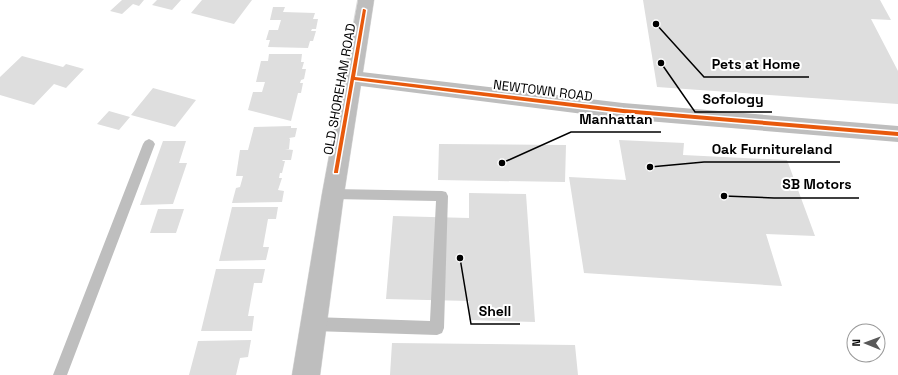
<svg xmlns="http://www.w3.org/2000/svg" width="898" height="375" font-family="'Space Grotesk',sans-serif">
  <rect width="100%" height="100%" fill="#fff"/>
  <path fill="#dedede" d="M 122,0 L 144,0 L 139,6 L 133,4 L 122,14 L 110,11 Z
    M 157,0 L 181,0 L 172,10 L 152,5 Z
    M 202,0 L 252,0 L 234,24 L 191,13 Z
    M 643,0 L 880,0 L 891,20 L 871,19 L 898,71 L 898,104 L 657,87 Z
    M 273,7 L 285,7 L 283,12 L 315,13 L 313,19 L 318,19 L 316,29 L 312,29 L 311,31 L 316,31 L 313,41 L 310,41 L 308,48 L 268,47 L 270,40 L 266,40 L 269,30 L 278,30 L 281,20 L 270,20 Z
    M 269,54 L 302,54 L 301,62 L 304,62 L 302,69 L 306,69 L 304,79 L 301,80 L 300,83 L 303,83 L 301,93 L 298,93 L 291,121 L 248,110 L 253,92 L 262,92 L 265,82 L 256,82 L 261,61 L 268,61 Z
    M 22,56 L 63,67 L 66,64 L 84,69 L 66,88 L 54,84 L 34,105 L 0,95 L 0,77 Z
    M 153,88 L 196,100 L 175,127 L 131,115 Z
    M 109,111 L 130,117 L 119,130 L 97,124 Z
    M 291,126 L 291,128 L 297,128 L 295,137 L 289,138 L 290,139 L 289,149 L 285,149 L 293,150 L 291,160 L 283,160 L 282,161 L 285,161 L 282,173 L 280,173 L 279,178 L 282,178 L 278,190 L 284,191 L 282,202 L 232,203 L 236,188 L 240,187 L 243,176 L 236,176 L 240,150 L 248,150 L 254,127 Z
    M 619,140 L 684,143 L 683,155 L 787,160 L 815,236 L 766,234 L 782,286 L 584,273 L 569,177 L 626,180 Z
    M 163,141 L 186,141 L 179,163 L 187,163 L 173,204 L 140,205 Z
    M 439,144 L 566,145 L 565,182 L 438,180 Z
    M 469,193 L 526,194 L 535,322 L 469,320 L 469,301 L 386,299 L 393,216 L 469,218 Z
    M 232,207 L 278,207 L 276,219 L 268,219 L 263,247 L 269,247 L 266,260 L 219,261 Z
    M 158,209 L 184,209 L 176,233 L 150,233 Z
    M 216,269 L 265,269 L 262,283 L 254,283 L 248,316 L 254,316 L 252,331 L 201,331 Z
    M 251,340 L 248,357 L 240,358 L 236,375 L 189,375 L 198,341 Z
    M 392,343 L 575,345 L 578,375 L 390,375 Z"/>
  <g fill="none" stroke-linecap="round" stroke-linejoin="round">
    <defs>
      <path id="primary" d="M 358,0 L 374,0 L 344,194 L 320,375 L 292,375 L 322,194 Z"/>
    </defs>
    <use href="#primary" stroke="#dbdbdb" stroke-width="1"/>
    <path fill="#bebebe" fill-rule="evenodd" d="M 149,139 L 153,141 L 155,144 L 67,375 L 53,375 L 143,144 L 145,141 Z
      M 333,189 L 442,191 L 446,192 L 448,196 L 444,328 L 442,333 L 437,335 L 313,331 L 308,329 L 306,324 L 308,319 L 313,317 L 430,321 L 436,201 L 333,199 L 329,198 L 327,194 L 329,190 Z"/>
    <path fill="#bebebe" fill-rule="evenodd" d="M 353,71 L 623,103 L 898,126 L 898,142 L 623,119 L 353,85 L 346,83 L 343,78 L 346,73 Z"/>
    <use href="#primary" fill="#bebebe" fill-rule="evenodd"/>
    <defs>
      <path id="cycleway" d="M 363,9 L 364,9 L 366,10 L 355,77 L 623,109 L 898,132 L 898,136 L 623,113 L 354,80 L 338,172 L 338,173 L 334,173 L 334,172 Z"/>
    </defs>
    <use href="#cycleway" stroke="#fff" stroke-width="3"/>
    <use href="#cycleway" fill="#e8590c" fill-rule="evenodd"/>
  </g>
  <g text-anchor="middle" stroke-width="4" stroke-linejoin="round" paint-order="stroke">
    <g font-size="13" fill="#000" stroke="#fff">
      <text transform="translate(339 89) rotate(-80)" y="5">OLD SHOREHAM ROAD</text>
      <text transform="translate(543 90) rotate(7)" y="5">NEWTOWN ROAD</text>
    </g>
  </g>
  <path fill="none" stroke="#000" stroke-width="1.5" d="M656 24L704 77H809M661 63L695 112H772M502 163L571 132H661M650 167L704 162H840M724 196L774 198H859M460 258L471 324H520"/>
  <g fill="#000" stroke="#fff" stroke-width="1.5">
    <circle cx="656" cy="24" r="4"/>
    <circle cx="661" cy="63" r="4"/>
    <circle cx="502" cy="163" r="4"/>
    <circle cx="650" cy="167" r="4"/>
    <circle cx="724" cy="196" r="4"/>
    <circle cx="460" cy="258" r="4"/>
  </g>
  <g font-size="14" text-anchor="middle" font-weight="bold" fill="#000" stroke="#fff" stroke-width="4" stroke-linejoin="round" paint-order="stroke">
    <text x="756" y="69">Pets at Home</text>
    <text x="733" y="104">Sofology</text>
    <text x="616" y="124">Manhattan</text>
    <text x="772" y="154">Oak Furnitureland</text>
    <text x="817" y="189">SB Motors</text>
    <text x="495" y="316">Shell</text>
  </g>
  <g transform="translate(866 343) rotate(271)"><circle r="19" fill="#ffffff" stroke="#999999"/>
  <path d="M0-3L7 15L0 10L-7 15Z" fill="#595959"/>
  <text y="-6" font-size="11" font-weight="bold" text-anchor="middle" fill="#000000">N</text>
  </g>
</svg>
